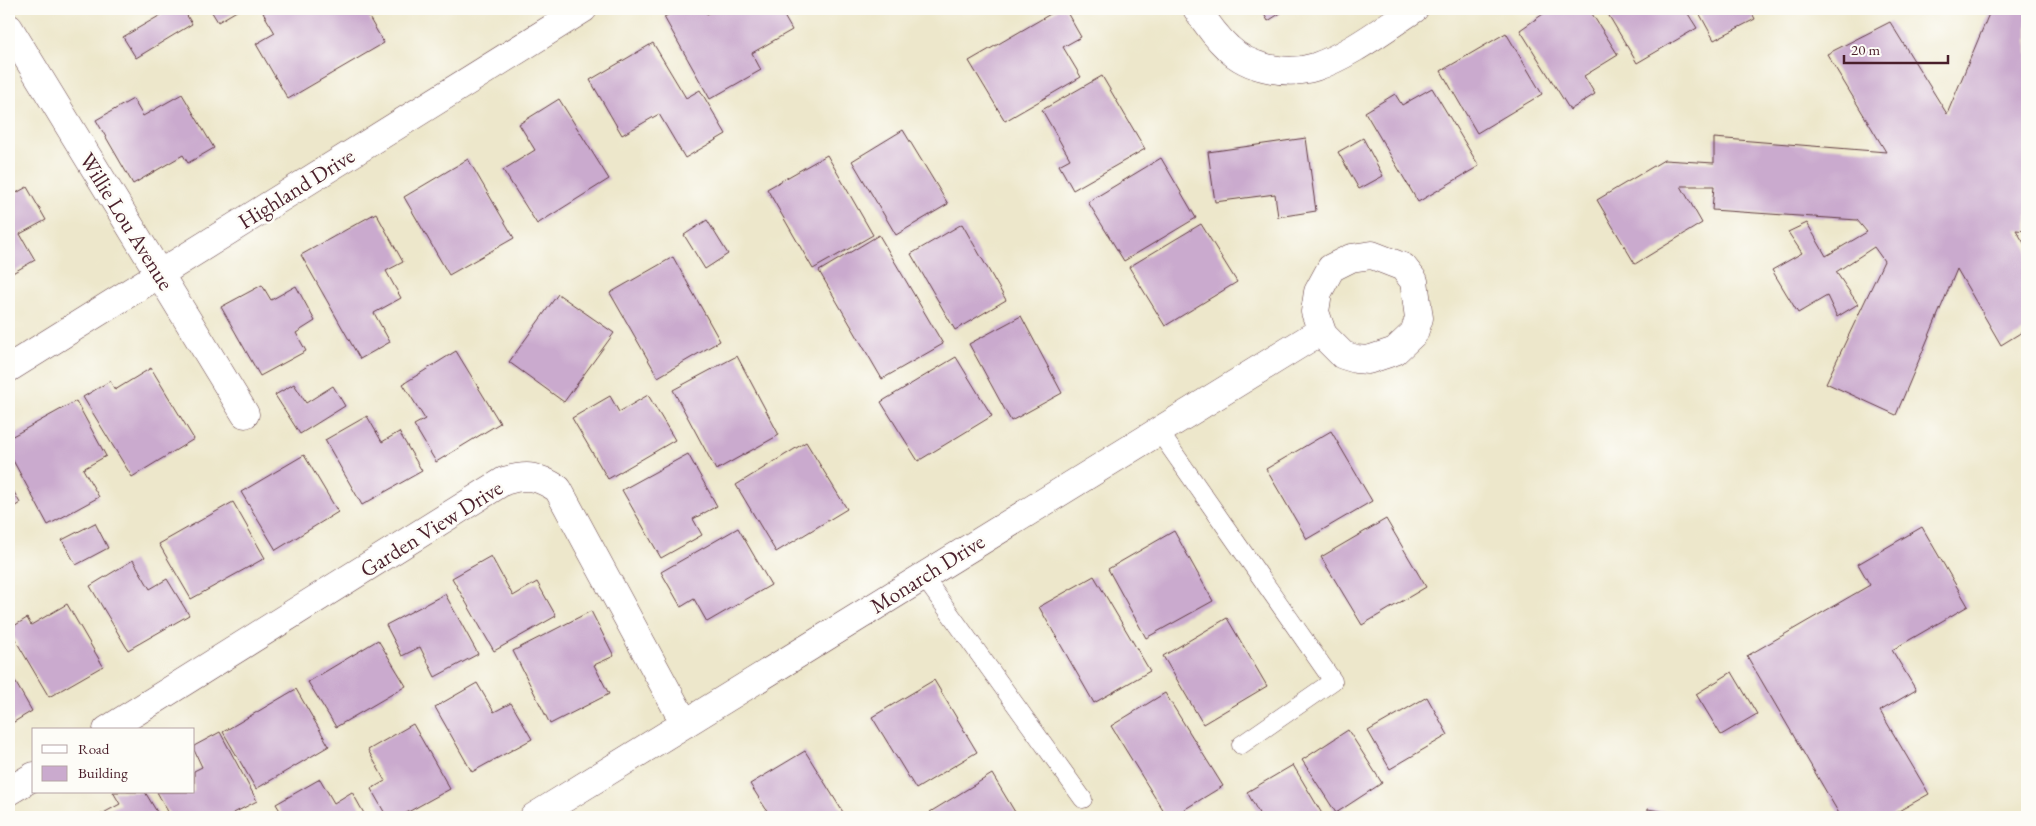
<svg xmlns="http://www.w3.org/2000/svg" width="2036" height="826" font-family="'EB Garamond',serif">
  <rect width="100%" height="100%" fill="#fdfcf7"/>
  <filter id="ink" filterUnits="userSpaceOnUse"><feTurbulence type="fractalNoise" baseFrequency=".02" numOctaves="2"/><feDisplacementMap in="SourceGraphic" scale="10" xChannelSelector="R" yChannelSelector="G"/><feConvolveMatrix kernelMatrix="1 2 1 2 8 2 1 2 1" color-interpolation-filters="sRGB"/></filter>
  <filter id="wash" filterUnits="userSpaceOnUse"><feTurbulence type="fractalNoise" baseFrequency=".0096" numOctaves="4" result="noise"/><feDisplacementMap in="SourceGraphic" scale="20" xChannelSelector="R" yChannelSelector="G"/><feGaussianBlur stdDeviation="1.12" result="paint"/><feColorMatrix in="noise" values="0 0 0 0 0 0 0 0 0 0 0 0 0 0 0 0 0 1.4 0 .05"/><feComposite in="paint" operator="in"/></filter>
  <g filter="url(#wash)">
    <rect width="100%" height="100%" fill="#ede7cb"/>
    <g id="blocks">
      <path fill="#caaace" d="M 171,9 L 183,9 L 192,24 L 136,58 L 123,37 Z
        M 210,9 L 240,9 L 218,22 Z
        M 270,9 L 364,9 L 384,43 L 288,99 L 256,44 L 275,33 L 263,13 Z
        M 679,9 L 704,9 L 707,14 L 717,9 L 780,9 L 792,30 L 752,53 L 761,70 L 710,99 L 664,17 Z
        M 1059,9 L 1065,9 L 1081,37 L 1063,47 L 1081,77 L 1005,121 L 969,61 Z
        M 1261,9 L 1287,9 L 1268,21 Z
        M 1544,9 L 1589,9 L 1618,55 L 1584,76 L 1595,94 L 1570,110 L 1520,30 L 1546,12 Z
        M 1605,9 L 1685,9 L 1697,28 L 1637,63 Z
        M 1697,9 L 1750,9 L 1755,19 L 1714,40 Z
        M 1991,9 L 2027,9 L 2027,231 L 2016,230 L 2027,248 L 2027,329 L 2001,345 L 1957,269 L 1896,415 L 1826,383 L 1884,261 L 1874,247 L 1836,272 L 1858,304 L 1837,317 L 1827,296 L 1798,313 L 1772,270 L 1802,253 L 1788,232 L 1807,223 L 1826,256 L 1867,232 L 1857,220 L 1712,210 L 1714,186 L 1681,186 L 1702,223 L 1635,264 L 1597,200 L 1664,160 L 1714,163 L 1714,138 L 1886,152 L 1827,54 L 1890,22 L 1947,114 Z
        M 1506,33 L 1542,94 L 1477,133 L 1441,71 Z
        M 653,43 L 686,98 L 700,90 L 726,134 L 685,158 L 659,114 L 622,135 L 590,80 Z
        M 1102,76 L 1145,149 L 1073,190 L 1059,165 L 1070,159 L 1042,110 Z
        M 1432,88 L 1479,166 L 1418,202 L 1365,112 L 1395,94 L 1402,105 Z
        M 182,94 L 214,148 L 188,163 L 183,155 L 133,184 L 96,120 L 133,99 L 143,116 Z
        M 559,99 L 609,179 L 537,224 L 503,170 L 535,150 L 519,124 Z
        M 903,130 L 948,204 L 896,235 L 852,161 Z
        M 1306,138 L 1316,211 L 1278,217 L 1275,194 L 1215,202 L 1208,152 Z
        M 1363,138 L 1383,176 L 1359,189 L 1338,152 Z
        M 827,155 L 873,235 L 813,269 L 767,189 Z
        M 1161,158 L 1196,218 L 1124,261 L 1088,202 Z
        M 468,159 L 514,238 L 449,275 L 404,197 Z
        M 27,187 L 46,220 L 20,234 L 35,260 L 9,275 L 9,197 Z
        M 376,213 L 403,262 L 386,271 L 401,298 L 374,313 L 390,342 L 360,359 L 301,255 Z
        M 707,220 L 728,254 L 705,269 L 684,235 Z
        M 962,224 L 1006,300 L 955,330 L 911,254 Z
        M 1201,224 L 1237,282 L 1165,326 L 1129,267 Z
        M 879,235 L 943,344 L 882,379 L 819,271 Z
        M 673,257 L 720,341 L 658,377 L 610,293 Z
        M 262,285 L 271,300 L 296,286 L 315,321 L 296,333 L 306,351 L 260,376 L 221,307 Z
        M 558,294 L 614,333 L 564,402 L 509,362 Z
        M 1021,316 L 1062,393 L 1011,421 L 969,344 Z
        M 456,351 L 500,423 L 436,462 L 414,425 L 425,419 L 403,384 Z
        M 737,356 L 779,435 L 716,470 L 673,390 Z
        M 956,357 L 992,416 L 918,461 L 881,402 Z
        M 151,368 L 194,439 L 132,477 L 83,397 L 110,381 L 115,390 Z
        M 294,384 L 306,403 L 333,386 L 345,406 L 300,434 L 275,395 Z
        M 648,395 L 675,440 L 608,479 L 572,418 L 610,396 L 619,412 Z
        M 76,401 L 106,456 L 83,469 L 99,497 L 48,525 L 9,453 L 9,438 Z
        M 367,416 L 382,442 L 399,432 L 422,471 L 362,505 L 325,440 Z
        M 1331,431 L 1372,501 L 1307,539 L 1266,469 Z
        M 806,442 L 847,509 L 776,552 L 736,485 Z
        M 688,454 L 717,506 L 693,519 L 702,535 L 661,558 L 622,490 Z
        M 304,455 L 338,512 L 276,550 L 241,492 Z
        M 9,483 L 20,503 L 9,510 Z
        M 233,502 L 265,558 L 191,599 L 159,544 Z
        M 1386,519 L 1426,587 L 1362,625 L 1321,557 Z
        M 95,523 L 108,548 L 76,565 L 62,540 Z
        M 1922,527 L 1968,606 L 1892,650 L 1916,690 L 1880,711 L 1929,794 L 1888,817 L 1841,817 L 1747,656 L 1870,585 L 1858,564 Z
        M 738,528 L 771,585 L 707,622 L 694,599 L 681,607 L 661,572 Z
        M 1174,531 L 1213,601 L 1146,638 L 1108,569 Z
        M 491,556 L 513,596 L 537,582 L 556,616 L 494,651 L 452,578 Z
        M 133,560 L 150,589 L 167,579 L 189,615 L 128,650 L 90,586 Z
        M 1094,576 L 1150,671 L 1094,703 L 1039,607 Z
        M 445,594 L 478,654 L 435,677 L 420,647 L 402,656 L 386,625 Z
        M 67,604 L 103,666 L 49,697 L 9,629 L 27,618 L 31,625 Z
        M 591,611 L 614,656 L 594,665 L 609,694 L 550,724 L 513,651 Z
        M 1227,618 L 1267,686 L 1203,724 L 1163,656 Z
        M 378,640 L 406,686 L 336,727 L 308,682 Z
        M 9,671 L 32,711 L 9,725 Z
        M 1732,672 L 1757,714 L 1721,735 L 1696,694 Z
        M 934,680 L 977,752 L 916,789 L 872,717 Z
        M 477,683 L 494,712 L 511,703 L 532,739 L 472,772 L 435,707 Z
        M 296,689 L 329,746 L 256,789 L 223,732 Z
        M 1165,693 L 1223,786 L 1172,817 L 1167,817 L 1111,726 Z
        M 1427,697 L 1448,735 L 1390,769 L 1368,731 Z
        M 413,724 L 450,789 L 399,817 L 387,817 L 371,789 L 385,781 L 368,750 Z
        M 1348,730 L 1382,783 L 1336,813 L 1302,760 Z
        M 220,732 L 257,801 L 226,817 L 171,817 L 157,792 L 194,792 L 194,771 L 202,767 L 194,750 L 194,746 Z
        M 805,751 L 846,817 L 771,817 L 750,784 Z
        M 1293,765 L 1324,817 L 1261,817 L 1247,792 Z
        M 992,774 L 1018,817 L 934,817 L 930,812 Z
        M 320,779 L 334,803 L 352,792 L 366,817 L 284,817 L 276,804 Z
        M 113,792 L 145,792 L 160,817 L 96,817 L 120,804 Z
        M 1648,809 L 1689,816 L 1689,817 L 1647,817 Z"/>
    </g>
  </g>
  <g filter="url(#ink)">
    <use href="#blocks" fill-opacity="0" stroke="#623d43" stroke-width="1"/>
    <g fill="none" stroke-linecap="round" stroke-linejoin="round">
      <defs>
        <path id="service" d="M 1158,430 L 1333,681 L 1241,745
          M 923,576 L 1083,799"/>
        <path id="minor" d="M 1197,9 C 1206,23 1216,37 1228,48 C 1248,68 1287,76 1315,67 C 1350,55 1383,29 1414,9
          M 9,28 L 245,414
          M 1372,255 L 1403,267 L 1414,281 L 1419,318 L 1414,333 L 1395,351 L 1368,360 L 1356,359 L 1343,355 L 1323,335 L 1315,312 L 1318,292 L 1331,268 L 1351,258 Z
          M 9,368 L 583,9
          M 107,730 L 504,481 C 528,474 538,476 558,489 L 685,724
          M 9,791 L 34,776
          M 534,817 L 1321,331"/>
      </defs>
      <use href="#service" stroke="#623d43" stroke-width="19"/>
      <use href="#minor" stroke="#623d43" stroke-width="29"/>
      <use href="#service" stroke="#fff" stroke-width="18"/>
      <use href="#minor" stroke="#fff" stroke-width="28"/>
    </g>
  </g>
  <g text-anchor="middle" stroke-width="5" stroke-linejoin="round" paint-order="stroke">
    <g font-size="22" fill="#4a1f2b" stroke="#fdfcf7">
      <text transform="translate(296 188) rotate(-32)" y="8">Highland Drive</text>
      <text transform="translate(127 221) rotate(58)" y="8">Willie Lou Avenue</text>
      <text transform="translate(431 528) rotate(-32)" y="8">Garden View Drive</text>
      <text transform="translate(927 573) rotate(-32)" y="8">Monarch Drive</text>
    </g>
  </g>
  <rect width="2036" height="826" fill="none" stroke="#fdfcf7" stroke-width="30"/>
  <rect x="32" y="728" width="162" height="65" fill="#fdfcf7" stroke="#b5a4a5"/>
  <rect x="42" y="745" width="25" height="8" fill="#ffffff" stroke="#b5a4a5"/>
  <text x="78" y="754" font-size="15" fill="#4a1f2b">Road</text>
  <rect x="42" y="766" width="25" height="15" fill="#caaace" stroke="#b5a4a5"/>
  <text x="78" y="778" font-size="15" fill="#4a1f2b">Building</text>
  <path d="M1844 55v8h104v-8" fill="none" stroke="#4a1f2b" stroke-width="2.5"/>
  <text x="1851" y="55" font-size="15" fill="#4a1f2b" stroke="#fdfcf7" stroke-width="4" paint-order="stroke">20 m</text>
</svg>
